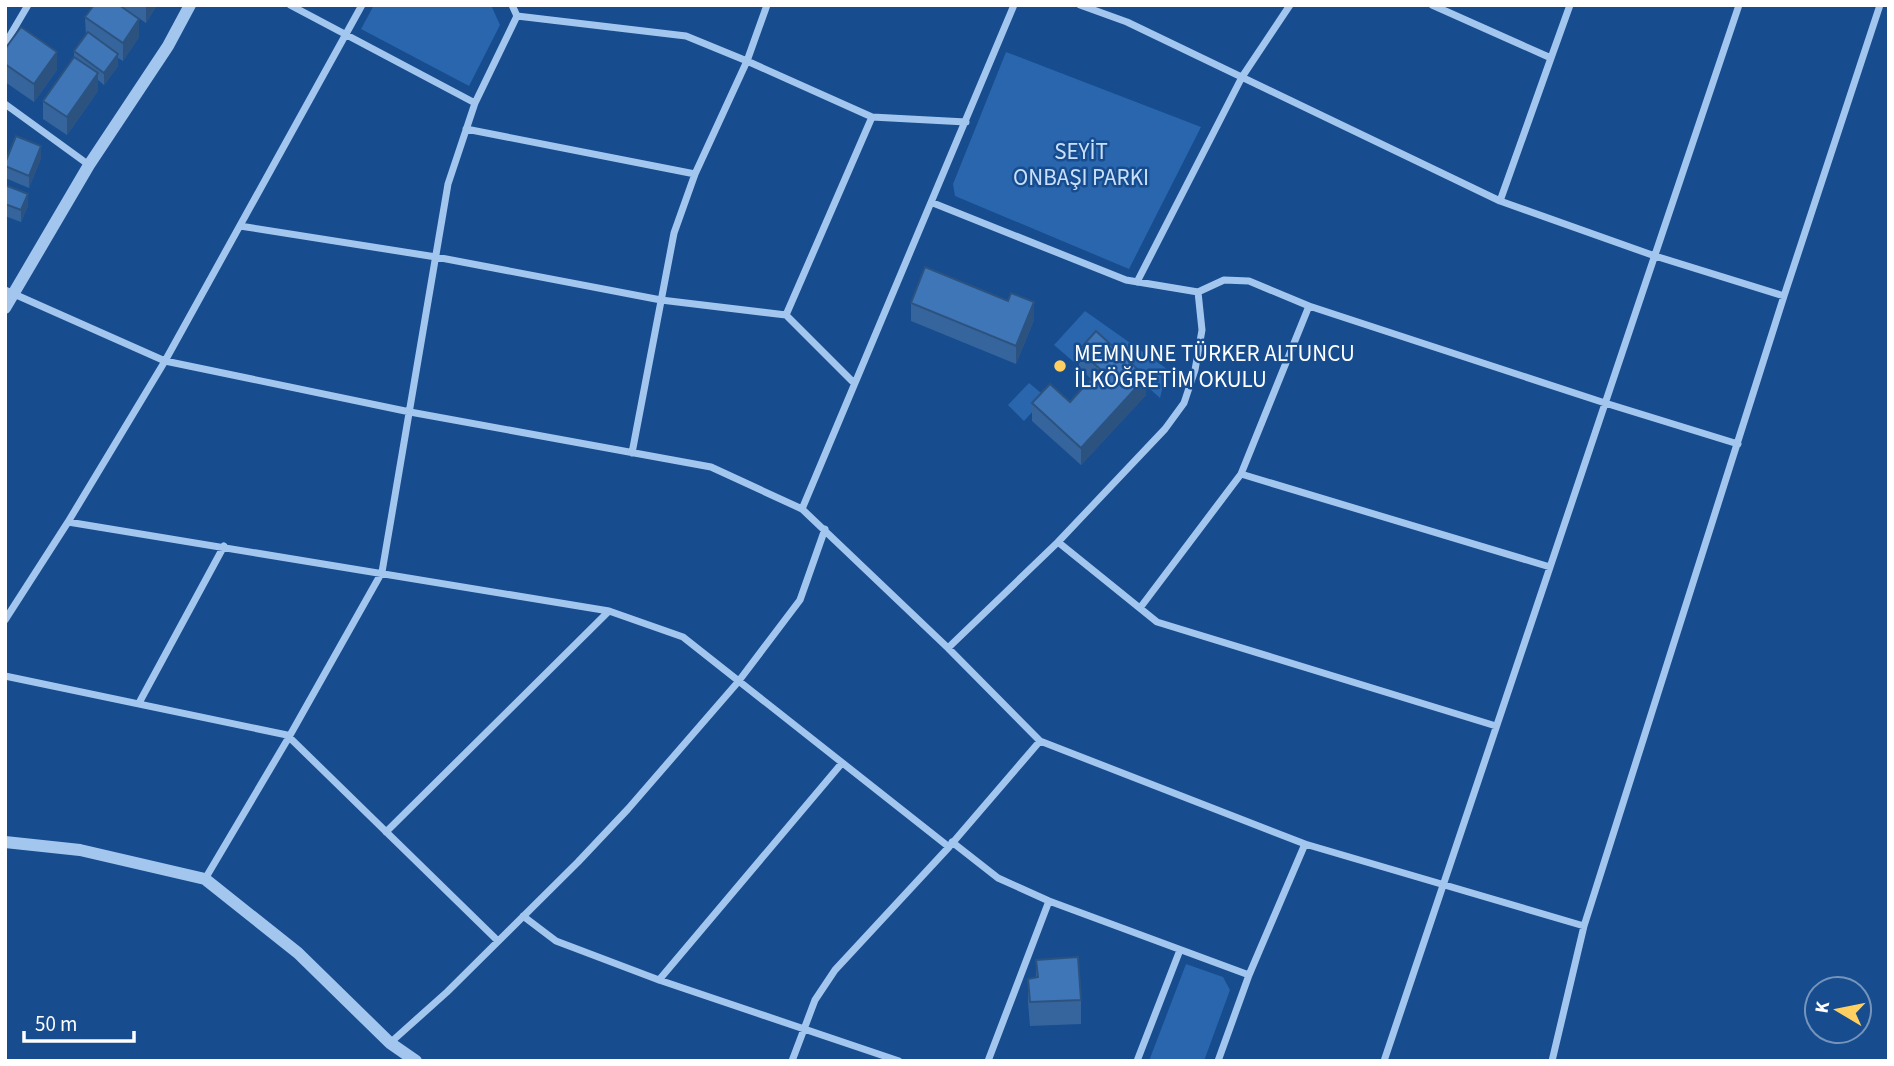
<svg xmlns="http://www.w3.org/2000/svg" width="1894" height="1066" font-family="'Source Sans 3',sans-serif">
  <rect width="100%" height="100%" fill="#174c8e"/>
  <path fill="#2966ad" d="M 374,5 L 491,5 L 500,25 L 469,86 L 361,29 Z
    M 1006,52 L 1201,127 L 1129,269 L 955,196 L 953,184 Z
    M 1085,311 L 1167,369 L 1160,398 L 1096,341 L 1075,363 L 1054,345 Z
    M 1029,383 L 1046,397 L 1024,421 L 1008,405 Z
    M 1186,964 L 1223,977 L 1230,990 L 1204,1061 L 1149,1061 Z"/>
  <g fill="none" stroke-linecap="round" stroke-linejoin="round">
    <path stroke="#a3c6ef" stroke-width="7" d="M 290,5 L 475,103 L 517,16 L 512,5
      M 362,5 L 165,361 L 68,522 L 609,611
      M 1080,5 L 1127,22 L 1500,201 L 1655,256 L 1784,296
      M 1432,5 L 1551,58 L 1500,201
      M 517,16 L 686,36 L 747,61 L 767,5
      M 5,44 L 28,5
      M 1551,58 L 1570,5
      M 5,104 L 89,165
      M 466,129 L 695,174 L 747,61 L 872,117
      M 933,203 L 1126,280 L 1198,292 L 1224,280 L 1249,281 L 1309,306
      M 240,226 L 436,257 L 661,300 L 786,315 L 854,383
      M 1137,282 L 1242,77 L 1290,5
      M 5,290 L 165,361 L 410,412 L 711,467 L 802,509 L 948,648 L 1040,741 L 1305,844 L 1584,926
      M 786,315 L 872,117 L 966,122
      M 632,453 L 674,233 L 695,174
      M 1241,474 L 1550,567
      M 802,509 L 1014,5
      M 1058,542 L 1165,429 L 1184,403 L 1195,370 L 1202,330 L 1198,292
      M 1140,608 L 1241,474 L 1309,306 L 1605,403 L 1738,444
      M 5,620 L 68,522
      M 948,648 L 1058,542 L 1157,622 L 1496,726
      M 5,676 L 287,735 L 498,941
      M 139,703 L 224,546
      M 386,832 L 609,611 L 683,637 L 949,847
      M 952,842 L 998,878 L 1049,901 L 1249,975
      M 205,879 L 289,737 L 382,572 L 448,184 L 475,103
      M 523,916 L 556,941 L 659,980 L 899,1061
      M 659,980 L 842,763
      M 390,1043 L 447,992 L 578,862 L 628,809 L 738,682 L 800,600 L 825,529
      M 792,1061 L 815,1000 L 835,970 L 949,847 L 1040,741
      M 988,1061 L 1049,901
      M 1137,1061 L 1180,950
      M 1218,1061 L 1249,975 L 1305,844
      M 1384,1061 L 1739,5
      M 1552,1061 L 1584,926 L 1784,296 L 1880,5"/>
    <path stroke="#a3c6ef" stroke-width="12" d="M 5,308 L 89,165 L 168,46 L 190,5
      M 5,842 L 80,850 L 205,879 L 298,953 L 390,1043 L 416,1061"/>
  </g>
  <path fill="#36659d" d="M 94,5 L 157,5 L 146,23 L 137,17 L 139,37 L 123,61 L 118,58 L 118,66 L 104,85 L 98,80 L 98,91 L 67,135 L 43,119 L 43,101 L 74,57 L 74,51 L 86,35 L 85,17 Z
    M 5,49 L 57,70 L 34,102 L 5,82 Z
    M 41,158 L 29,188 L 5,178 L 5,163 Z
    M 5,185 L 28,206 L 21,222 L 5,216 Z
    M 911,303 L 1034,320 L 1016,364 L 911,321 Z
    M 1079,350 L 1146,395 L 1081,465 L 1032,421 L 1032,403 L 1070,402 L 1091,379 L 1079,367 Z
    M 1036,960 L 1081,1000 L 1081,1024 L 1030,1026 L 1028,1002 L 1028,979 L 1036,977 Z"/>
  <path fill="#2c5380" d="M 146,5 L 157,5 L 146,23 Z
    M 139,19 L 139,37 L 123,61 L 123,43 Z
    M 57,52 L 57,70 L 34,102 L 34,84 Z
    M 118,54 L 118,66 L 104,85 L 104,73 Z
    M 98,73 L 98,91 L 67,135 L 67,117 Z
    M 41,146 L 41,158 L 29,188 L 29,176 Z
    M 28,194 L 28,206 L 21,222 L 21,210 Z
    M 1034,302 L 1034,320 L 1016,364 L 1016,346 Z
    M 1146,377 L 1146,395 L 1081,465 L 1081,448 Z"/>
  <path fill="#3f76b7" stroke="#2c5380" stroke-width="2" d="M 94,5 L 119,5 L 139,19 L 123,43 L 85,17 Z
    M 21,27 L 57,52 L 34,84 L 5,64 L 5,49 Z
    M 88,32 L 118,54 L 104,73 L 74,51 Z
    M 74,57 L 98,73 L 67,117 L 43,101 Z
    M 16,136 L 41,146 L 29,176 L 5,166 L 5,163 Z
    M 5,185 L 28,194 L 21,210 L 5,204 Z
    M 925,267 L 1008,301 L 1011,293 L 1034,302 L 1016,346 L 911,303 Z
    M 1096,331 L 1146,377 L 1081,448 L 1032,403 L 1050,384 L 1070,402 L 1100,369 L 1079,350 Z
    M 1078,957 L 1081,1000 L 1030,1002 L 1028,979 L 1038,977 L 1036,960 Z"/>
  <circle fill="#ffd061" stroke="#174c8e" stroke-width="2.5" cx="1060" cy="366" r="7"/>
  <g text-anchor="middle" stroke-width="5" stroke-linejoin="round" paint-order="stroke">
    <g font-size="23" fill="#c9e0fb" stroke="#174c8e">
      <text x="1081" y="159">SEYİT<tspan x="1081" dy="26">ONBAŞI PARKI</tspan></text>
    </g>
    <g font-size="23" fill="#fff" stroke="#174c8e" text-anchor="start">
      <text x="1074" y="361">MEMNUNE TÜRKER ALTUNCU<tspan x="1074" dy="26">İLKÖĞRETİM OKULU</tspan></text>
    </g>
  </g>
  <rect width="1894" height="1066" fill="none" stroke="#ffffff" stroke-width="14"/>
  <g transform="translate(1838 1010) rotate(280)"><circle r="33" fill="#174c8e" stroke="#7494bb" stroke-width="2"/>
  <path d="M0-5L12 26L0 18L-12 26Z" fill="#ffd061"/>
  <text y="-10" font-size="19" font-weight="bold" text-anchor="middle" fill="#ffffff">K</text>
  </g>
  <path d="M24 1031v10h110v-10" fill="none" stroke="#ffffff" stroke-width="3.5"/>
  <text x="35" y="1031" font-size="21" fill="#ffffff" stroke="#174c8e" stroke-width="5" paint-order="stroke">50 m</text>
</svg>
